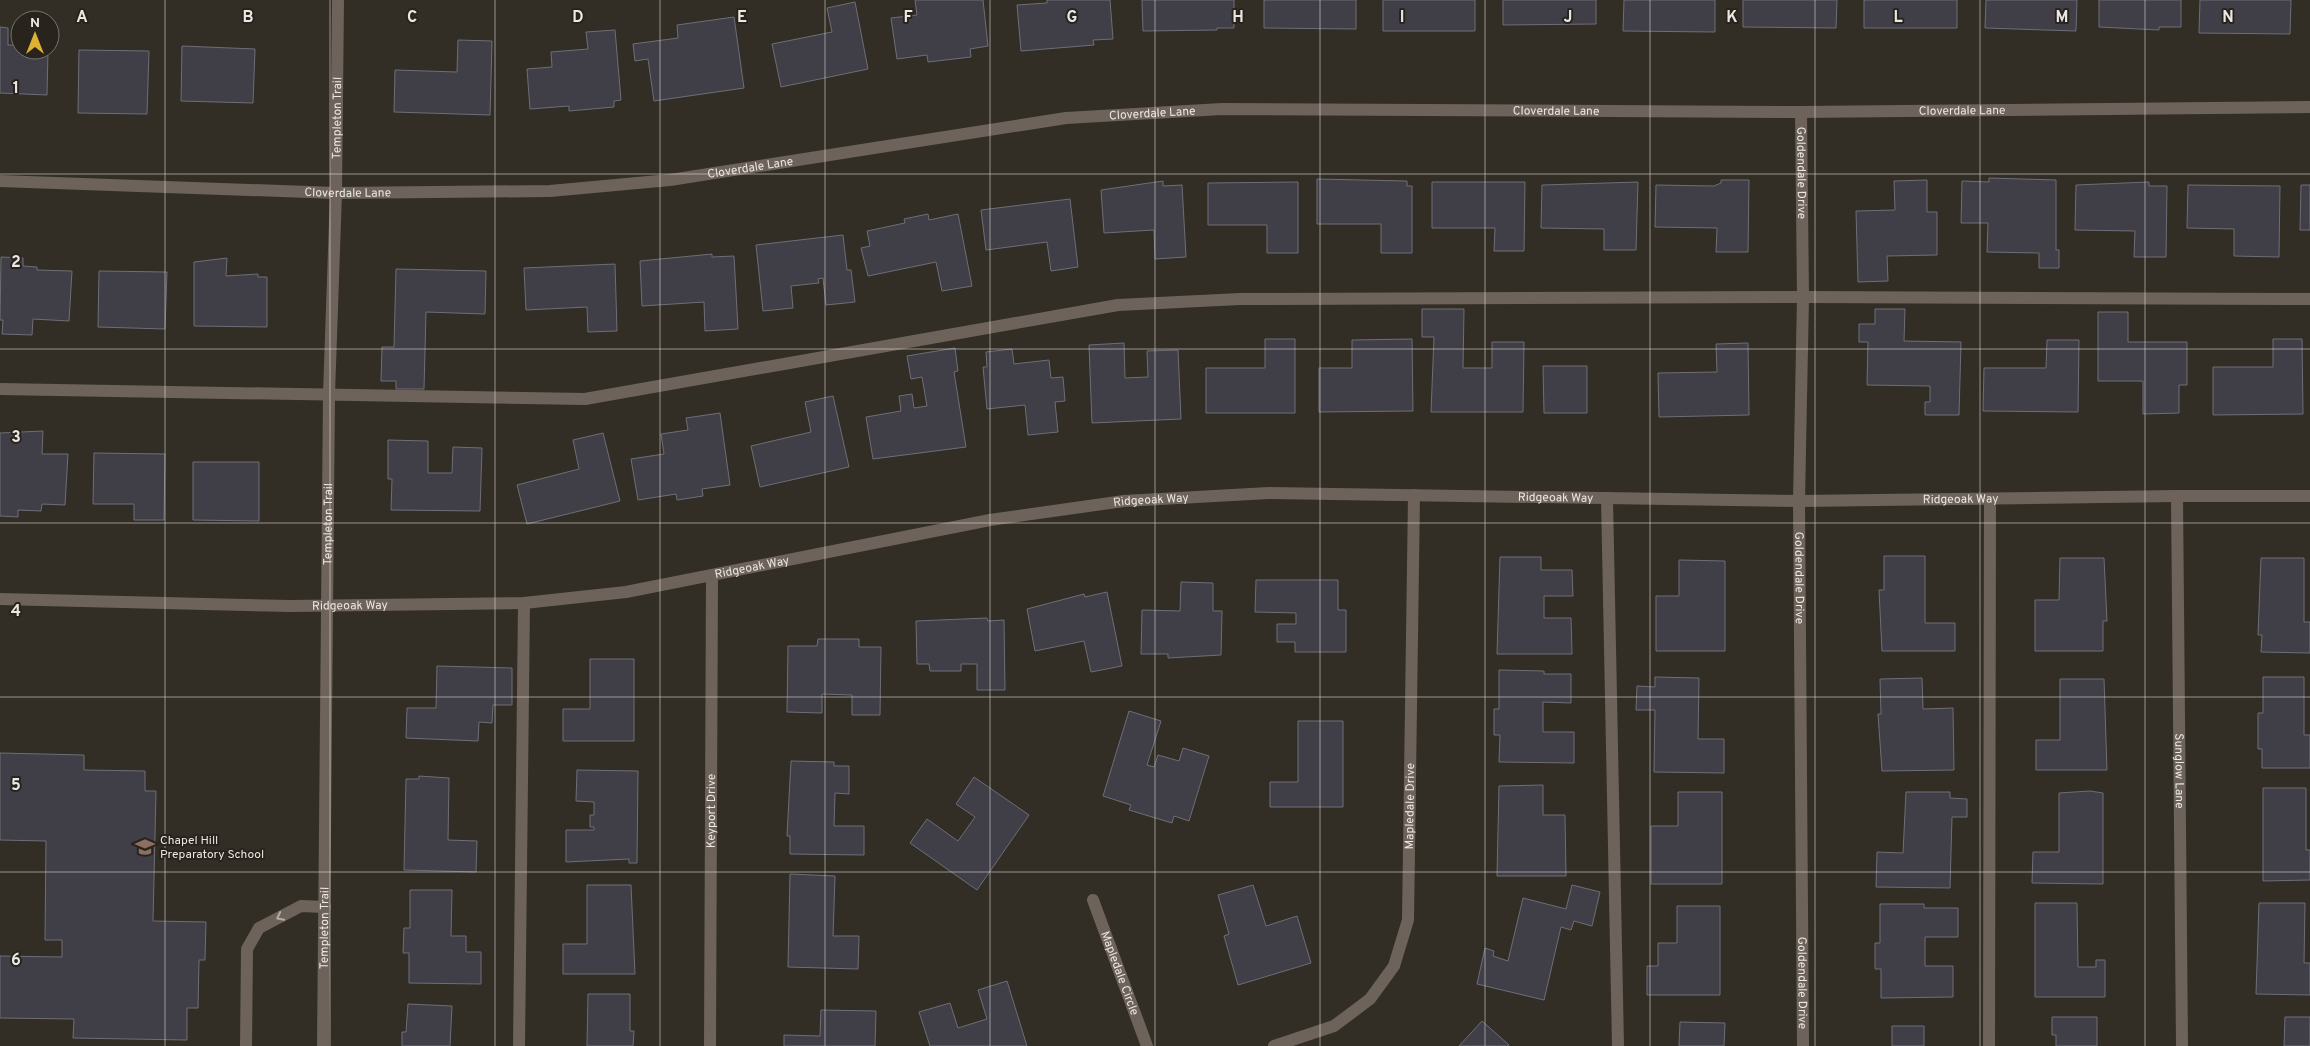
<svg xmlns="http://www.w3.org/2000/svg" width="2310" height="1046" font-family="Overpass,sans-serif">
  <rect width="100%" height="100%" fill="#322e26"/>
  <path fill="#403f47" stroke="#6e6e77" d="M 915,0 L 983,0 L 988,46 L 970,49 L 971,57 L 928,62 L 927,55 L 897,59 L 891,18 L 917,15 Z
    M 1047,0 L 1110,0 L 1113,39 L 1093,40 L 1094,45 L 1021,51 L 1017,5 L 1047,3 Z
    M 1142,0 L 1234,0 L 1234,28 L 1217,28 L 1217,30 L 1143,31 Z
    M 1264,0 L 1356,0 L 1356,29 L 1264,28 Z
    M 1383,0 L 1475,0 L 1475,31 L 1383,31 Z
    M 1503,0 L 1596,0 L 1596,24 L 1503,25 Z
    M 1624,0 L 1715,0 L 1715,32 L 1623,31 Z
    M 1743,0 L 1837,0 L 1836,28 L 1743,27 Z
    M 1864,0 L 1957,0 L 1957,28 L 1864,28 Z
    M 1986,0 L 2077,0 L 2076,31 L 1985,28 Z
    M 2099,0 L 2181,0 L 2181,27 L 2159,27 L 2159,30 L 2099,27 Z
    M 2200,0 L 2291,0 L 2290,34 L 2199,33 Z
    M 855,2 L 868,69 L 781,87 L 772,44 L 832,32 L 827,8 Z
    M 734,17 L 744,88 L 654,101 L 648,59 L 635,61 L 633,44 L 678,38 L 677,25 Z
    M 0,27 L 8,28 L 8,45 L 20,45 L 20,50 L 48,50 L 47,95 L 0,93 Z
    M 615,30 L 621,100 L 614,101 L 614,107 L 569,111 L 569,106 L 530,109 L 527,69 L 552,67 L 551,52 L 588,49 L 586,32 Z
    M 458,40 L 492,41 L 490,115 L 394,112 L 395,70 L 457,72 Z
    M 182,46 L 255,49 L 253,103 L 181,101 Z
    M 79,50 L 149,51 L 147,114 L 78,113 Z
    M 1989,178 L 2056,180 L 2056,250 L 2059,250 L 2059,268 L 2039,268 L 2039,253 L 1987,252 L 1988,223 L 1961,223 L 1962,181 L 1989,182 Z
    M 1317,179 L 1407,181 L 1407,186 L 1412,186 L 1412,253 L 1381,253 L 1381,224 L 1317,224 Z
    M 1721,180 L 1749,180 L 1748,252 L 1716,252 L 1717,228 L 1655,227 L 1656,185 L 1714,186 L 1721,183 Z
    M 1927,180 L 1927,212 L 1937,212 L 1937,255 L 1887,256 L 1888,281 L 1858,282 L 1856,211 L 1895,210 L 1894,181 Z
    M 1163,181 L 1163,186 L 1182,185 L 1186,257 L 1155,259 L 1154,230 L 1104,233 L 1101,190 Z
    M 1298,182 L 1298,253 L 1267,253 L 1267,225 L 1208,225 L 1208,183 Z
    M 1432,182 L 1525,182 L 1524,251 L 1494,251 L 1495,228 L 1432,228 Z
    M 1638,182 L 1636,250 L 1604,250 L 1604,229 L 1541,228 L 1542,185 Z
    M 2149,182 L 2149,186 L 2167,186 L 2166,257 L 2134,257 L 2135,231 L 2075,230 L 2076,185 Z
    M 2188,185 L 2280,186 L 2279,257 L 2234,256 L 2234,229 L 2187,228 Z
    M 2301,185 L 2310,185 L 2310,230 L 2300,230 Z
    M 1070,199 L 1078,267 L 1051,271 L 1047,242 L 986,250 L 981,210 Z
    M 928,214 L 929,220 L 958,214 L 972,286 L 942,291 L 936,262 L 868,276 L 861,248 L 870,246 L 867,231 L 905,223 L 904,219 Z
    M 843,235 L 847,270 L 851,270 L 855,302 L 826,305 L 823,278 L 818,279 L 819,283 L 791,286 L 793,308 L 763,311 L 756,245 Z
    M 712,254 L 712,257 L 734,256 L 738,329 L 705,331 L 704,302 L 642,306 L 640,261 Z
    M 1,257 L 23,258 L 23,266 L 37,267 L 37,270 L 72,271 L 69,321 L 33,319 L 32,335 L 2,334 L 3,320 L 0,320 Z
    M 227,258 L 226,276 L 258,274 L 258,277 L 267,277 L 267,327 L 194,326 L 194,262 Z
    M 615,264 L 617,331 L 588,332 L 587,307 L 526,310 L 524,268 Z
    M 396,269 L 486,271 L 485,314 L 426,312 L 424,389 L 396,389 L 396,381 L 381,381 L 382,347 L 394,347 Z
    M 99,271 L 167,272 L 165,329 L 98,327 Z
    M 1422,309 L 1464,309 L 1463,368 L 1492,368 L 1492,342 L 1524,342 L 1523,412 L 1431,412 L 1434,337 L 1422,337 Z
    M 1875,309 L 1905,309 L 1904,341 L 1961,342 L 1959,415 L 1925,415 L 1925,402 L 1930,402 L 1930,386 L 1867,385 L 1868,342 L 1859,342 L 1859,324 L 1875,324 Z
    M 2098,312 L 2128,312 L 2128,342 L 2187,342 L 2187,385 L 2179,385 L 2179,413 L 2143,414 L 2143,381 L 2098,381 Z
    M 1265,339 L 1295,339 L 1295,413 L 1206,413 L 1206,368 L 1265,368 Z
    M 1412,339 L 1413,411 L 1319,412 L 1319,368 L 1352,368 L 1352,340 Z
    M 2273,339 L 2302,339 L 2303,414 L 2213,415 L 2213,367 L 2273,367 Z
    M 2047,340 L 2079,340 L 2078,412 L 1983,411 L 1984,368 L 2046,368 Z
    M 1124,343 L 1125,378 L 1148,377 L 1147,351 L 1178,350 L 1181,419 L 1092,423 L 1089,345 Z
    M 1748,343 L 1749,415 L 1659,417 L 1658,373 L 1717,372 L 1716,344 Z
    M 955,348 L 958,371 L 954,372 L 966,447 L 873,459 L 866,417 L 901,411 L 899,396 L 912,394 L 914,408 L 927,406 L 922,377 L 911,379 L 907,356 Z
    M 1012,349 L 1014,364 L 1049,360 L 1051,378 L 1063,377 L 1065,401 L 1055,402 L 1058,432 L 1028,435 L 1025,405 L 987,409 L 983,367 L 987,367 L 986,352 Z
    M 1543,366 L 1587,366 L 1587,413 L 1544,413 Z
    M 833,396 L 849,467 L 760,487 L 751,446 L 811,432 L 805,402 Z
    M 720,413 L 730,485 L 702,489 L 703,496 L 677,500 L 676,494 L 638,500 L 631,459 L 664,454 L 661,434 L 688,430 L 686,418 Z
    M 43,431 L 42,454 L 68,454 L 65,505 L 42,504 L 41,511 L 18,510 L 18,517 L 0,516 L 0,433 Z
    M 603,433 L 620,501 L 527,524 L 517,485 L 579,469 L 573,440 Z
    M 388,440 L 428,441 L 428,473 L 452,473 L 453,447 L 482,448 L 480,511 L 391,510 L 392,479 L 388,479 Z
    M 94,453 L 165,454 L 164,520 L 134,520 L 134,504 L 93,504 Z
    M 193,462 L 259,462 L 259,521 L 193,520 Z
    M 1884,556 L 1925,556 L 1925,623 L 1955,623 L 1955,651 L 1882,651 L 1879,590 L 1884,590 Z
    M 1500,557 L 1541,557 L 1541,570 L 1572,570 L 1573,596 L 1544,596 L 1544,618 L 1571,618 L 1572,654 L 1497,654 Z
    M 2060,558 L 2104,558 L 2107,621 L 2103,621 L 2103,651 L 2035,651 L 2035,600 L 2059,600 Z
    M 2261,558 L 2304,558 L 2304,622 L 2310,622 L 2310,653 L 2261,652 L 2262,635 L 2258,635 Z
    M 1679,560 L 1725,561 L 1725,651 L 1656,651 L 1656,596 L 1679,596 Z
    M 1256,580 L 1338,580 L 1338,610 L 1346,610 L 1346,652 L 1295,652 L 1295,642 L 1277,642 L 1277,624 L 1296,624 L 1296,613 L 1255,612 Z
    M 1181,582 L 1213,583 L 1213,611 L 1222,611 L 1221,655 L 1168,658 L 1168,654 L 1141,654 L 1142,610 L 1180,611 Z
    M 1107,592 L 1122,666 L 1091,672 L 1084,641 L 1035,651 L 1027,609 L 1084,594 L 1085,597 Z
    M 987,618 L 988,621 L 1004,620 L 1005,690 L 977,690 L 977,664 L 961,664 L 961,671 L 930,671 L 929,664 L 917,664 L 916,621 Z
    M 818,639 L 859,639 L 859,647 L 881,647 L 880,715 L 852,715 L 852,695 L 822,694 L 822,713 L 787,712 L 788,646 L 817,646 Z
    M 590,659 L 634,659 L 634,741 L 563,741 L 563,709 L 590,709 Z
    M 437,666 L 512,668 L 512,705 L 493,705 L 492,723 L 479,722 L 478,741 L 406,738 L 407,708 L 436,708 Z
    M 1499,670 L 1544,671 L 1544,674 L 1571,674 L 1571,703 L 1543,702 L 1543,732 L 1574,732 L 1574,763 L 1499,762 L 1500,735 L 1494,735 L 1494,709 L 1499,709 Z
    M 1655,677 L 1699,678 L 1698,739 L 1724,739 L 1724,773 L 1654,772 L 1655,710 L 1636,710 L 1637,686 L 1655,687 Z
    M 2263,677 L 2304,677 L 2304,735 L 2310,735 L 2310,768 L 2262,768 L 2262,749 L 2258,749 L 2258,713 L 2263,713 Z
    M 1922,678 L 1923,709 L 1953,708 L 1954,770 L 1882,771 L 1878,714 L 1881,714 L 1880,679 Z
    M 2060,679 L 2104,679 L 2107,770 L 2036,770 L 2036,740 L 2060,740 Z
    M 1129,711 L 1161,721 L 1147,765 L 1154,767 L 1158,755 L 1179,761 L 1183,748 L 1209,756 L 1189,821 L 1174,816 L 1172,823 L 1129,810 L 1131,805 L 1103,796 Z
    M 1298,721 L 1343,721 L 1343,807 L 1270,807 L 1270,782 L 1298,782 Z
    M 0,753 L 84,755 L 84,770 L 145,771 L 145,791 L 156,791 L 153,921 L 206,922 L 205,960 L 199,960 L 198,1008 L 187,1008 L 187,1040 L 73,1038 L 74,1019 L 0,1018 L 0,956 L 62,957 L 62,940 L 45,940 L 46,841 L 0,840 Z
    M 791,761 L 834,762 L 834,766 L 849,766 L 849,794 L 835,793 L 834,826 L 864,826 L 864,855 L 790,854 L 790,836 L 787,836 Z
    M 577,770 L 638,771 L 637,863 L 629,863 L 629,859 L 566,862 L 566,830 L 594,830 L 594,827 L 590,827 L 590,815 L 594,815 L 594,802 L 576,801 Z
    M 419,776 L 449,778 L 448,840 L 477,841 L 476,872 L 404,870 L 406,779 L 419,779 Z
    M 974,777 L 1029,815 L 977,890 L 910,843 L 927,819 L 958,841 L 975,817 L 956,804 Z
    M 1543,785 L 1543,815 L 1565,815 L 1566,876 L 1497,876 L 1499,786 Z
    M 2263,788 L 2306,788 L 2306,850 L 2310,850 L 2310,880 L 2263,881 Z
    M 2090,791 L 2103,793 L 2103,884 L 2032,883 L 2033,852 L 2059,852 L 2059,793 Z
    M 1678,792 L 1722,792 L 1722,884 L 1651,884 L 1651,826 L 1678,826 Z
    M 1906,792 L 1950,792 L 1950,798 L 1967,799 L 1967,817 L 1952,817 L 1950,888 L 1876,887 L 1877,852 L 1903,853 Z
    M 790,874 L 835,876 L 833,936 L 859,936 L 858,969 L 788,967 Z
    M 587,885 L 631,885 L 635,974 L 563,974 L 563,944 L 587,944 Z
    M 1253,885 L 1266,926 L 1297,916 L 1311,963 L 1238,985 L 1224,936 L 1229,934 L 1218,895 Z
    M 1572,885 L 1600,892 L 1592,926 L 1574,921 L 1571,930 L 1561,927 L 1544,1000 L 1477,984 L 1485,948 L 1494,951 L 1493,956 L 1508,961 L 1523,898 L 1566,909 Z
    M 410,890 L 452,890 L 451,936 L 466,936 L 466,952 L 481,952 L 481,984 L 409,983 L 409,953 L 403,953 L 404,928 L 410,928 Z
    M 2035,903 L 2077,903 L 2078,967 L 2096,967 L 2096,960 L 2105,960 L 2105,997 L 2035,997 Z
    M 2259,903 L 2305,903 L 2304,963 L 2310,963 L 2310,995 L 2256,994 Z
    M 1880,904 L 1924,904 L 1924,908 L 1958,908 L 1958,937 L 1925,937 L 1925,966 L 1953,966 L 1953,997 L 1881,998 L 1881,969 L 1875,969 L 1875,943 L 1880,943 Z
    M 1677,906 L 1720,906 L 1720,995 L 1647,995 L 1647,966 L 1658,966 L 1658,943 L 1677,943 Z
    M 1007,981 L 1027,1046 L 930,1046 L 919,1012 L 950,1003 L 958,1028 L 987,1019 L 978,990 Z
    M 588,994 L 630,994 L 630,1031 L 634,1031 L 633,1046 L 587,1046 Z
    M 408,1004 L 452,1006 L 450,1046 L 402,1046 L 402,1032 L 406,1032 Z
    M 821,1010 L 876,1011 L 875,1046 L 784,1046 L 784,1035 L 820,1036 Z
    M 2052,1017 L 2097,1017 L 2097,1046 L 2056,1046 L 2056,1035 L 2052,1035 Z
    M 2285,1017 L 2310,1017 L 2310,1046 L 2284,1046 Z
    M 1482,1021 L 1509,1045 L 1507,1046 L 1459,1046 Z
    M 1680,1022 L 1725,1023 L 1724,1046 L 1679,1046 Z
    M 1892,1026 L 1924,1026 L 1924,1046 L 1892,1046 Z"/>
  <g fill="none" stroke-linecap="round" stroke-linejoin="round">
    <path stroke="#6e635a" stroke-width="12" d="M 0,389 L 585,399 L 1118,305 L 1240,299 L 1803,297 L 2310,299
      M 1607,498 L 1618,1046
      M 246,1046 L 247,949 L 259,928 L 301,906 L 325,907
      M 519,1046 L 524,603
      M 1989,1046 L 1990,499"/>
    <g stroke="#6e635a" stroke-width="12">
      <path id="s1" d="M 1801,112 L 1803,297 L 1799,501 L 1803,1046"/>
      <path id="s2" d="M 0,181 L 336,193 L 550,191 L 670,180 L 1066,118 L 1222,109 L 1801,112 L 2310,107"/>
      <path id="s3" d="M 2177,496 L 2182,1046"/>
      <path id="s4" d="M 0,599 L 290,606 L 524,603 L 626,592 L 990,520 L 1124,501 L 1269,493 L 1799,501 L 2177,496 L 2310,496"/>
      <path id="s5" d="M 1093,900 L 1147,1046"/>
      <path id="s6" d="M 323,1046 L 329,394 L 336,193"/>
      <path id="s7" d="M 710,1046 L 712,575"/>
      <path id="s8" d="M 1274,1046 L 1334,1026 L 1370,999 L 1394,966 L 1408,920 L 1414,495"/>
    </g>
    <path stroke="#6e635a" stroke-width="12" id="s9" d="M 336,193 L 338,0"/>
  </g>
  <defs><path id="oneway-chevron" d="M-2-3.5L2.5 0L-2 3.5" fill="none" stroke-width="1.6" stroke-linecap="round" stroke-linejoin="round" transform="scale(1.25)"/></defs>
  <use stroke="#b3aca5" href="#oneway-chevron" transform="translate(280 917) rotate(153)"/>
  <path fill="none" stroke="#ebe8e3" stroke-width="1" stroke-opacity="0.55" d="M 165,0 L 165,1046M 330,0 L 330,1046M 495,0 L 495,1046M 660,0 L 660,1046M 825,0 L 825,1046M 990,0 L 990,1046M 1155,0 L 1155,1046M 1320,0 L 1320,1046M 1485,0 L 1485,1046M 1650,0 L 1650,1046M 1815,0 L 1815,1046M 1980,0 L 1980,1046M 2145,0 L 2145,1046M 0,174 L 2310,174M 0,349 L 2310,349M 0,523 L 2310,523M 0,697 L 2310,697M 0,872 L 2310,872"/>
  <defs>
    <symbol id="school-bare" viewBox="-9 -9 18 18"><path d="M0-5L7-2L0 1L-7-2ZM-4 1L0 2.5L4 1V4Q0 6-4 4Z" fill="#8d6e63" stroke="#28241d" stroke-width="2.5" paint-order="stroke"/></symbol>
  </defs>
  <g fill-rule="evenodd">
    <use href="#school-bare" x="131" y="833" width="28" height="28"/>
  </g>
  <g text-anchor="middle" stroke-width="4" stroke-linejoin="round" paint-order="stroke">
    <g font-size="12" fill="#ebe8e3" stroke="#28241d">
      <text dy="4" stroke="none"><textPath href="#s2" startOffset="1968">Cloverdale Lane</textPath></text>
      <text dy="4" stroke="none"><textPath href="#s2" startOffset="1562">Cloverdale Lane</textPath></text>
      <text dy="4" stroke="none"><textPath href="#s2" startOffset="1158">Cloverdale Lane</textPath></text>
      <text dy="4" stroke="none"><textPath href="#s9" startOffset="75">Templeton Trail</textPath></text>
      <text dy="4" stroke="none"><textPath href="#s2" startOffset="752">Cloverdale Lane</textPath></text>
      <text dy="4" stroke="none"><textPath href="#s1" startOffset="61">Goldendale Drive</textPath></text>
      <text dy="4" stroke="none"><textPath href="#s2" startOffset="348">Cloverdale Lane</textPath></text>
      <text dy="4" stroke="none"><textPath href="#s4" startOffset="1565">Ridgeoak Way</textPath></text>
      <text dy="4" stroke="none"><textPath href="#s4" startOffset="1160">Ridgeoak Way</textPath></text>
      <text dy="4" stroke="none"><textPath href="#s4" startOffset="1970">Ridgeoak Way</textPath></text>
      <text dy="4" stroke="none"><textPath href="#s6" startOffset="522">Templeton Trail</textPath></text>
      <text dy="4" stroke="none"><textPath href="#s4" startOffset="755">Ridgeoak Way</textPath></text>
      <text dy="4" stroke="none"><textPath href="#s1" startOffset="466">Goldendale Drive</textPath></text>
      <text dy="4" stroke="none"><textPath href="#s4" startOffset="350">Ridgeoak Way</textPath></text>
      <text dy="4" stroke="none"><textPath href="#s3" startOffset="275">Sunglow Lane</textPath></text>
      <text dy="4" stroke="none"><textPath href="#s8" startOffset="311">Mapledale Drive</textPath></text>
      <text dy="4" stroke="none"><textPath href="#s7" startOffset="235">Keyport Drive</textPath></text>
      <text dy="4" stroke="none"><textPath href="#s6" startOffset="118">Templeton Trail</textPath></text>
      <text dy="4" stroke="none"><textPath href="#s5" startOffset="78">Mapledale Circle</textPath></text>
      <text dy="4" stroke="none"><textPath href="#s1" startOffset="871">Goldendale Drive</textPath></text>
    </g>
    <g font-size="12" fill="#ebe8e3" stroke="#28241d" text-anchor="start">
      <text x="160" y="844">Chapel Hill<tspan x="160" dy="14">Preparatory School</tspan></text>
    </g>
  </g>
  <g font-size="16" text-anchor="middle" font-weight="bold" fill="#ebe8e3" stroke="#28241d" stroke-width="4" stroke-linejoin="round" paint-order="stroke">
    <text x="82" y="22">A</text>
    <text x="248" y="22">B</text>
    <text x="412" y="22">C</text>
    <text x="578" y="22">D</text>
    <text x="742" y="22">E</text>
    <text x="908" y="22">F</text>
    <text x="1072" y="22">G</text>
    <text x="1238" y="22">H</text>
    <text x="1402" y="22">I</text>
    <text x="1568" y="22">J</text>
    <text x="1732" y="22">K</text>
    <text x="1898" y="22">L</text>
    <text x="2062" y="22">M</text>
    <text x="2228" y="22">N</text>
    <text x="16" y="93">1</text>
    <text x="16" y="267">2</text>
    <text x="16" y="442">3</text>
    <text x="16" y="616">4</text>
    <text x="16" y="790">5</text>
    <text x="16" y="965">6</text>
  </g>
  <g transform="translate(35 35)"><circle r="24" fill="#28241d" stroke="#76726c"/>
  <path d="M0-4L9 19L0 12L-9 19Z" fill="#deb133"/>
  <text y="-8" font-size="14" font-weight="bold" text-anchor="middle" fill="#ebe8e3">N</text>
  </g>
</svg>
